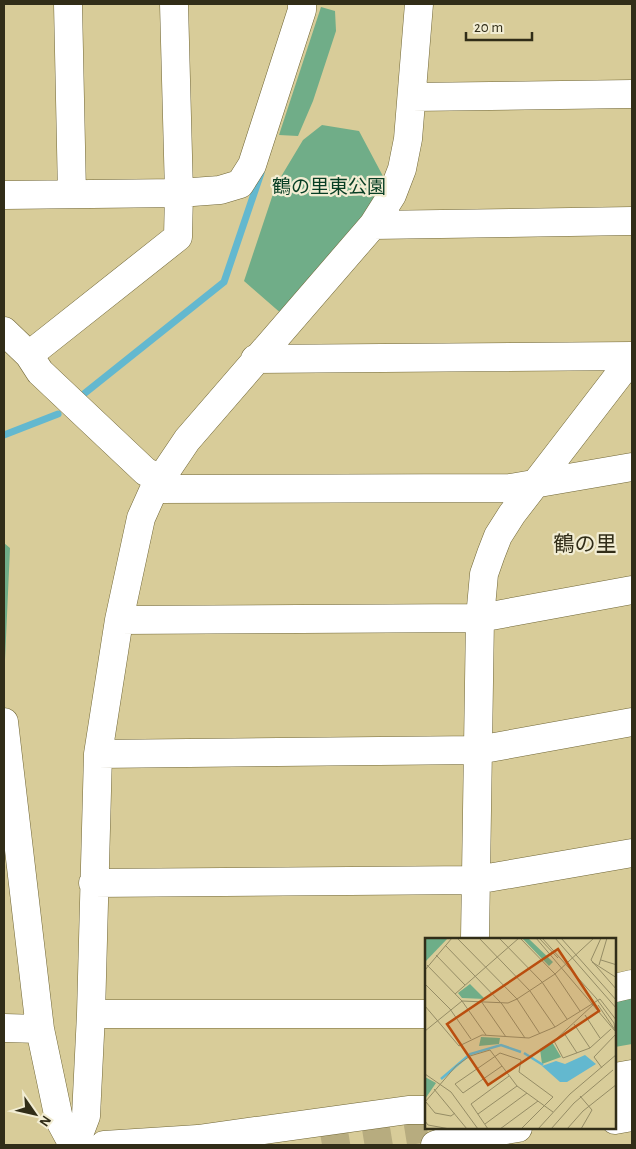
<svg xmlns="http://www.w3.org/2000/svg" width="636" height="1149" font-family="'Alegreya Sans','Noto Sans JP',sans-serif">
  <rect width="100%" height="100%" fill="#d8cc99"/>
  <path fill="#70ad88" d="M 321,7 L 335,11 L 336,31 L 313,101 L 298,136 L 279,135 Z
    M 322,125 L 359,131 L 385,180 L 364,219 L 283,315 L 244,281 L 276,185 L 303,140 Z
    M 4,543 L 10,548 L 5,660 L 4,660 Z
    M 632,994 L 632,1044 L 615,1047 L 615,997 Z"/>
  <g fill="none" stroke-linecap="round" stroke-linejoin="round">
    <path stroke="#63b8cf" stroke-width="7" d="M 85,393 L 224,282 L 261,173
      M 4,435 L 58,414"/>
    <path stroke="#b7ac7f" stroke-width="28" stroke-dasharray="28 14" stroke-linecap="butt" d="M 322,1145 L 427,1128"/>
    <defs>
      <path id="minor" d="M 68,4 L 72,194
        M 412,97 L 632,94
        M 4,195 L 179,193 L 220,190 L 240,184 L 252,165 L 302,10 L 302,4
        M 373,225 L 632,221
        M 4,331 L 29,355 L 178,237 L 179,193 L 174,4
        M 29,355 L 40,372 L 146,472 L 161,478
        M 255,359 L 632,356
        M 154,489 L 510,488 L 632,467
        M 119,620 L 480,618 L 632,590
        M 4,722 L 40,1029 L 59,1119 L 73,1145
        M 98,754 L 478,750 L 632,722
        M 93,883 L 476,880 L 632,853
        M 475,939 L 480,618 L 484,574 L 491,554 L 498,536 L 512,514 L 632,358
        M 615,988 L 632,984
        M 91,1014 L 426,1014
        M 4,1028 L 40,1029
        M 615,1077 L 632,1074
        M 615,1098 L 632,1096
        M 615,1120 L 632,1117
        M 75,1145 L 86,1116 L 91,1014 L 98,754 L 119,620 L 141,518 L 154,489 L 187,440 L 373,225 L 392,195 L 402,169 L 408,139 L 419,4
        M 104,1145 L 198,1139 L 408,1110 L 426,1110
        M 435,1145 L 455,1138 L 518,1128"/>
    </defs>
    <use href="#minor" stroke="#706636" stroke-width="29"/>
    <use href="#minor" stroke="#fff" stroke-width="28"/>
  </g>
  <g text-anchor="middle" stroke-width="4.5" stroke-linejoin="round" paint-order="stroke">
    <g font-size="19" fill="#073e24" stroke="#f2edd3">
      <text x="329" y="193">鶴の里東公園</text>
    </g>
    <g font-size="21" fill="#312d18" stroke="#f2edd3">
      <text x="585" y="551">鶴の里</text>
    </g>
  </g>
  <g transform="translate(425 938)">
    <rect width="191" height="191" fill="#d8cc99"/>
    <path d="M 97,0 L 103,0 L 128,24 L 124,28 ZM 45,46 L 60,61 L 37,60 L 33,55 ZM 56,99 L 75,100 L 74,106 L 54,108 ZM 127,104 L 136,119 L 117,126 L 115,111 ZM 0,139 L 11,145 L 0,161 Z" fill="#70ad88"/>
    <path d="M 0,0 L 23,0 L 0,24 Z" fill="#6dae88"/>
    <path d="M 160,117 L 171,126 L 142,144 L 135,144 L 117,128 L 131,123 L 140,126 Z" fill="#63b8cf"/>
    <path fill="none" stroke="#63b8cf" stroke-width="2.5" d="M 99,115 L 118,127M 16,141 L 45,116 L 76,107 L 96,114"/>
    <path fill="none" stroke="#958c65" stroke-width="1" d="M 32,0 L 92,61 L 115,96M 54,0 L 105,53 L 130,89M 74,0 L 117,44 L 142,81M 95,0 L 130,36 L 155,73M 111,0 L 190,93M 114,0 L 133,20M 117,0 L 171,60 L 189,85 L 190,93M 130,0 L 192,71M 136,0 L 192,63M 176,0 L 166,22 L 192,52M 20,7 L 77,66 L 100,100M 11,17 L 40,47M 176,22 L 192,27M 167,24 L 192,40M 2,27 L 37,63 L 61,97M 174,27 L 182,0M 0,32 L 27,0M 0,46 L 25,71 L 46,101M 30,56 L 94,0M 56,63 L 81,99M 169,66 L 129,103 L 138,120 L 165,110 L 186,91M 173,67 L 190,92M 0,68 L 34,108 L 57,97 L 104,100 L 130,89 L 175,61 L 192,83M 160,77 L 175,100M 149,86 L 165,110M 0,93 L 37,63 L 83,65 L 92,61 L 130,36 L 169,0M 139,95 L 152,115M 77,128 L 38,155 L 30,146 L 75,115 L 96,122 L 94,134 L 128,159 L 96,191M 177,130 L 169,119 L 192,95M 0,136 L 26,154 L 53,191M 9,151 L 42,191M 155,158 L 167,172 L 156,191M 0,164 L 31,128 L 45,118 L 65,112 L 92,148 L 128,174M 1,164 L 10,175 L 26,178 L 30,175M 53,176 L 92,148M 0,183 L 3,187 L 25,191M 60,186 L 102,155M 63,191 L 46,166 L 84,138M 75,191 L 113,163M 113,191 L 145,156 L 192,116M 126,191 L 149,165 L 188,132M 142,191 L 158,173 L 192,146"/>
    <path fill="#ba4e0f" fill-opacity="0.15" stroke="#ba4e0f" stroke-width="2.5" d="M 133,11 L 174,73 L 63,147 L 22,86 Z"/>
    <rect width="191" height="191" fill="none" stroke="#312d18" stroke-width="2.5"/>
  </g>
  <rect width="636" height="1149" fill="none" stroke="#312d18" stroke-width="10"/>
  <g transform="translate(35 1114) rotate(124)" stroke="#f2edd3" stroke-width="4" paint-order="stroke">
  <path d="M0-4L9 19L0 12L-9 19Z" fill="#312d18"/>
  <text y="-8" font-size="14" font-weight="bold" text-anchor="middle" fill="#312d18">N</text>
  </g>
  <path d="M466 32v8h66v-8" fill="none" stroke="#312d18" stroke-width="2.5"/>
  <text x="474" y="32" font-size="15" fill="#312d18" stroke="#f2edd3" stroke-width="4" paint-order="stroke">20 m</text>
</svg>
